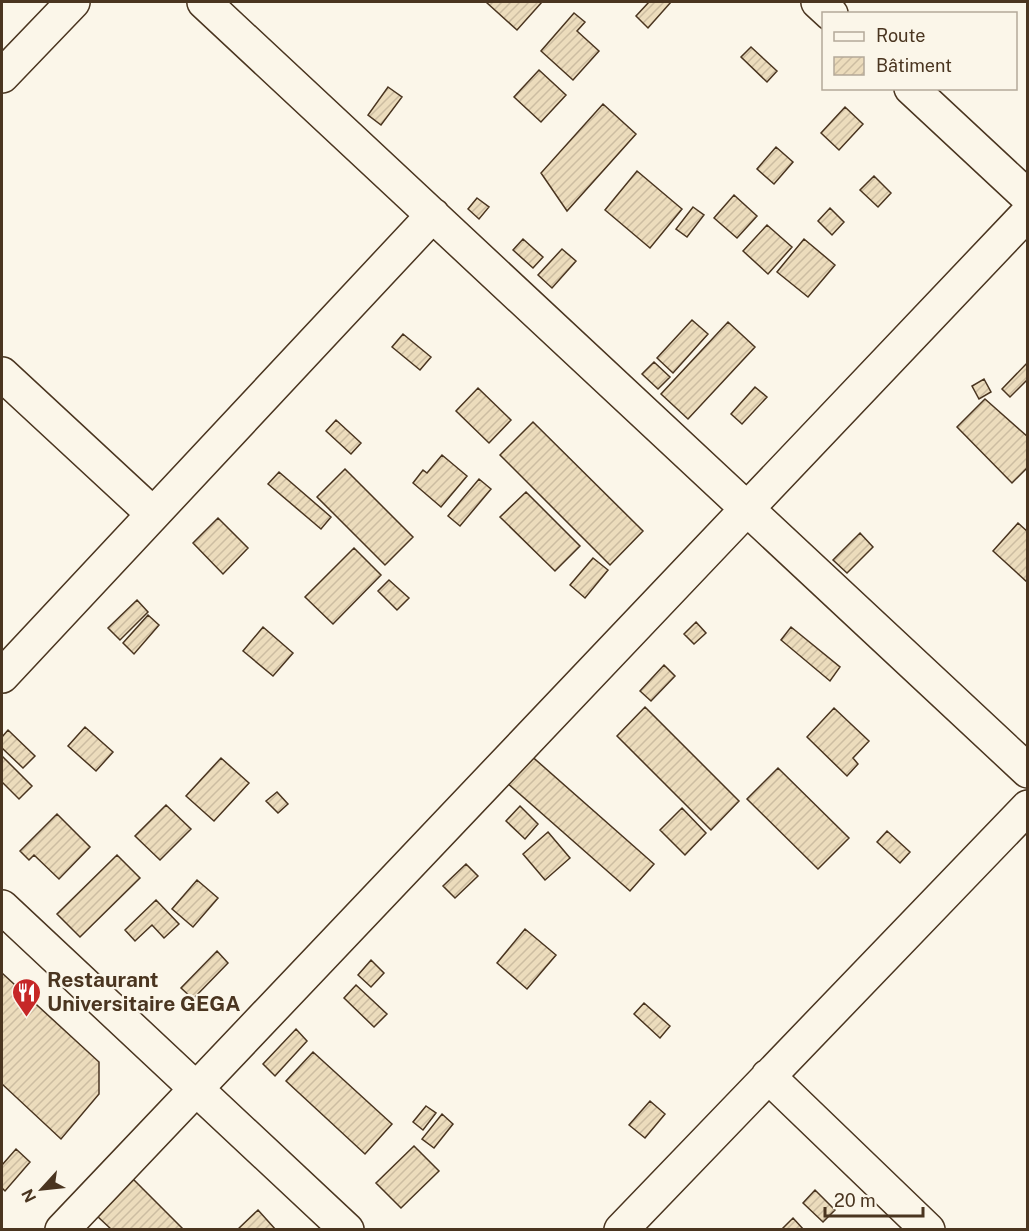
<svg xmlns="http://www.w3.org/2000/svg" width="1029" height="1231" font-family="'Public Sans',sans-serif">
  <defs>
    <pattern id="building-hatch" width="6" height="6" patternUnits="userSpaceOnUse" patternTransform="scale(1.5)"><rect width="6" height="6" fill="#ecdcbc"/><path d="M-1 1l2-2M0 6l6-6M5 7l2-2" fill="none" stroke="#ccbda1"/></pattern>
  </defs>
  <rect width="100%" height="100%" fill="#fbf6e9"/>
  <path fill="url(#building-hatch)" stroke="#4a3520" stroke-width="1.5" d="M 486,2 L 542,2 L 517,30 Z
    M 649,2 L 671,2 L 648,28 L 636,16 Z
    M 574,13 L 585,22 L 577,31 L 599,51 L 573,80 L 541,51 Z
    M 751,47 L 777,71 L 767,82 L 741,57 Z
    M 539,70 L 566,95 L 541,122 L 514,97 Z
    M 388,87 L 402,97 L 381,125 L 368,115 Z
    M 603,104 L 636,134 L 567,211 L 541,173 Z
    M 845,107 L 863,124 L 839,150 L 821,133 Z
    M 776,147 L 793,162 L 774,184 L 757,169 Z
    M 637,171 L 682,209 L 650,248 L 605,210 Z
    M 874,176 L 891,193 L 878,207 L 860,190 Z
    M 734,195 L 757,216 L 737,238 L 714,218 Z
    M 477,198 L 489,207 L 479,219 L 468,209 Z
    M 693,207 L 704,215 L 687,237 L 676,229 Z
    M 830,208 L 844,222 L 832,235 L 818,221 Z
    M 767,225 L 792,247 L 768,274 L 743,251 Z
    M 523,239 L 543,257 L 533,268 L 513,250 Z
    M 804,239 L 835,265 L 808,297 L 777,272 Z
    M 562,249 L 576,261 L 552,288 L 538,275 Z
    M 692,320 L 708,334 L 673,373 L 657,358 Z
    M 728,322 L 755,347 L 688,419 L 661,394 Z
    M 403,334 L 431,357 L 420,370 L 392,347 Z
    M 654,362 L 670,377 L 658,389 L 642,374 Z
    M 1028,362 L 1028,379 L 1010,397 L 1002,389 Z
    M 984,379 L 991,392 L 979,399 L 972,386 Z
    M 755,387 L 767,397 L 742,424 L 731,414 Z
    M 478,388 L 511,420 L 489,443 L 456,411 Z
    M 985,399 L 1028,437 L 1028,467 L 1012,483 L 957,427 Z
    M 336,420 L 361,443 L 351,454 L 326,431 Z
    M 533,422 L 643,531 L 610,565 L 500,455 Z
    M 442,455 L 467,476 L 441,507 L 413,483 L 423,470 L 427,473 Z
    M 345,469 L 413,537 L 385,565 L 317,497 Z
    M 279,472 L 331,517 L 321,529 L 268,484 Z
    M 479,479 L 491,489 L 460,526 L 448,516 Z
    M 526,492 L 580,546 L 555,571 L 500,517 Z
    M 218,518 L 248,548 L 223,574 L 193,543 Z
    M 1018,523 L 1028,532 L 1027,582 L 993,551 Z
    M 860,533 L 873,547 L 847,573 L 833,560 Z
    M 354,548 L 381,575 L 333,624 L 305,597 Z
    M 593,558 L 608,570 L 585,598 L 570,585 Z
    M 389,580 L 409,598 L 397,610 L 378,591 Z
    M 137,600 L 148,612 L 120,640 L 108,628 Z
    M 148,615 L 159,625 L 134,654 L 123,643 Z
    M 696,622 L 706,633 L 694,644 L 684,634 Z
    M 263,627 L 293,653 L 273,676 L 243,651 Z
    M 791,627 L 840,667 L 830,681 L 781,640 Z
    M 664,665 L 675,676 L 651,701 L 640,691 Z
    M 645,707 L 739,801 L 711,830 L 617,736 Z
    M 834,708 L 869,741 L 853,758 L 858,764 L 847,776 L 807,737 Z
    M 85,727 L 113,752 L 96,771 L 68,746 Z
    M 8,730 L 35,756 L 23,768 L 2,748 L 2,737 Z
    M 528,753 L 654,864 L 630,891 L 505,781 Z
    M 2,756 L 32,786 L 19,799 L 2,782 Z
    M 221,758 L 249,783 L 214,821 L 186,796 Z
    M 778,768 L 849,838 L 818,869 L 747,799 Z
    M 277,792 L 288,804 L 278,813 L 266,801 Z
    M 166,805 L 191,829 L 160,860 L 135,836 Z
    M 520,806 L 538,824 L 525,839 L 506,821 Z
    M 682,808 L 706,833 L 685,855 L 660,830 Z
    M 57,814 L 90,847 L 59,879 L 34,855 L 29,860 L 20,851 Z
    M 887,831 L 910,852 L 900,863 L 877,842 Z
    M 548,832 L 570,858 L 545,880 L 523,854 Z
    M 117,855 L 140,878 L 80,937 L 57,914 Z
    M 466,864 L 478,876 L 455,898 L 443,886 Z
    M 197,880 L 218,898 L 193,927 L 172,909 Z
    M 156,900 L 179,924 L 164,938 L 152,925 L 135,941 L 125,930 Z
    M 525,929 L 556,955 L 527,989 L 497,963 Z
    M 217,951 L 228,963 L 193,999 L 181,988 Z
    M 371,960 L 384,973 L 371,987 L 358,975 Z
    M 2,973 L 99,1062 L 99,1094 L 61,1139 L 2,1084 Z
    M 356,985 L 387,1014 L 374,1027 L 344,998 Z
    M 644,1003 L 670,1026 L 660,1038 L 634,1014 Z
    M 296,1029 L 307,1041 L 275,1076 L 263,1064 Z
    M 313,1052 L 392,1124 L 365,1154 L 286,1081 Z
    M 650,1101 L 665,1114 L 645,1138 L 629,1125 Z
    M 426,1106 L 436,1113 L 423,1130 L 413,1122 Z
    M 442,1114 L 453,1124 L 434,1148 L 422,1139 Z
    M 414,1146 L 439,1171 L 401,1208 L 376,1183 Z
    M 16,1149 L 30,1162 L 5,1191 L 2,1188 L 2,1165 Z
    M 132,1178 L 184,1230 L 112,1230 L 96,1215 Z
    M 815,1190 L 835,1210 L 823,1222 L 803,1203 Z
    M 258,1210 L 276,1230 L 238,1230 L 238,1229 Z
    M 793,1218 L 804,1230 L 781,1230 Z"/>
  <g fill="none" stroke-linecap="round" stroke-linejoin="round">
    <defs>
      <path id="minor" d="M 204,2 L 1028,771
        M 818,2 L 831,14
        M 2,76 L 73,2
        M 911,88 L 1028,197
        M 2,374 L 153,514
        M 2,676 L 433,215
        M 2,907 L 347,1230
        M 768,1076 L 928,1230
        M 62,1230 L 1028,213
        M 621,1230 L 1028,807"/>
    </defs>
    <use href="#minor" stroke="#4a3520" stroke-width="36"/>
    <use href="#minor" stroke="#fbf6e9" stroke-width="33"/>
  </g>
  <defs>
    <symbol id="restaurant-pin" viewBox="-11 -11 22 30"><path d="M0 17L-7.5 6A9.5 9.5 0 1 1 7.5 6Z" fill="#c62828" stroke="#fbf6e9"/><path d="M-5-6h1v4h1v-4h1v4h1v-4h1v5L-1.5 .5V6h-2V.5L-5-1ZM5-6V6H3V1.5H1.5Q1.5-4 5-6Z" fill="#fff"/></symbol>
  </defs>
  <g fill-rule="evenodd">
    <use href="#restaurant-pin" x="10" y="976" width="33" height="45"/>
  </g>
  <g text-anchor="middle" stroke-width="4.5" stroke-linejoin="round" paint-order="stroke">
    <g font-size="21" font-weight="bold" fill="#4a3520" stroke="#fbf6e9" text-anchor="start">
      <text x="47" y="987">Restaurant<tspan x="47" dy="24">Universitaire GEGA</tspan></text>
    </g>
  </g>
  <rect width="1029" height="1231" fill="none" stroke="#4a3520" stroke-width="6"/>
  <rect x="822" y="12" width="195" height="78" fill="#fbf6e9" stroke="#b4a999" stroke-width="1.5"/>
  <rect x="834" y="32" width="30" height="9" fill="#fbf6e9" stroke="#b4a999" stroke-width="1.5"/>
  <text x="876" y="42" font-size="18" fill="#4a3520">Route</text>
  <rect x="834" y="57" width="30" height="18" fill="url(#building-hatch)" stroke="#b4a999" stroke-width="1.5"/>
  <text x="876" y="72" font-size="18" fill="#4a3520">Bâtiment</text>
  <g transform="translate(42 1189) rotate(243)" stroke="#fbf6e9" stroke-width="4.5" paint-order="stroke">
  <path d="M0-4.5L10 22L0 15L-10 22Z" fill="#4a3520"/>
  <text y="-9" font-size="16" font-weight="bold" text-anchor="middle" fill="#4a3520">N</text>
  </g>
  <path d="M825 1207v9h98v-9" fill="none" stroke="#4a3520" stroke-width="3"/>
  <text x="834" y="1207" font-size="18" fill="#4a3520" stroke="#fbf6e9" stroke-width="4.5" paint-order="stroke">20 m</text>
</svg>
